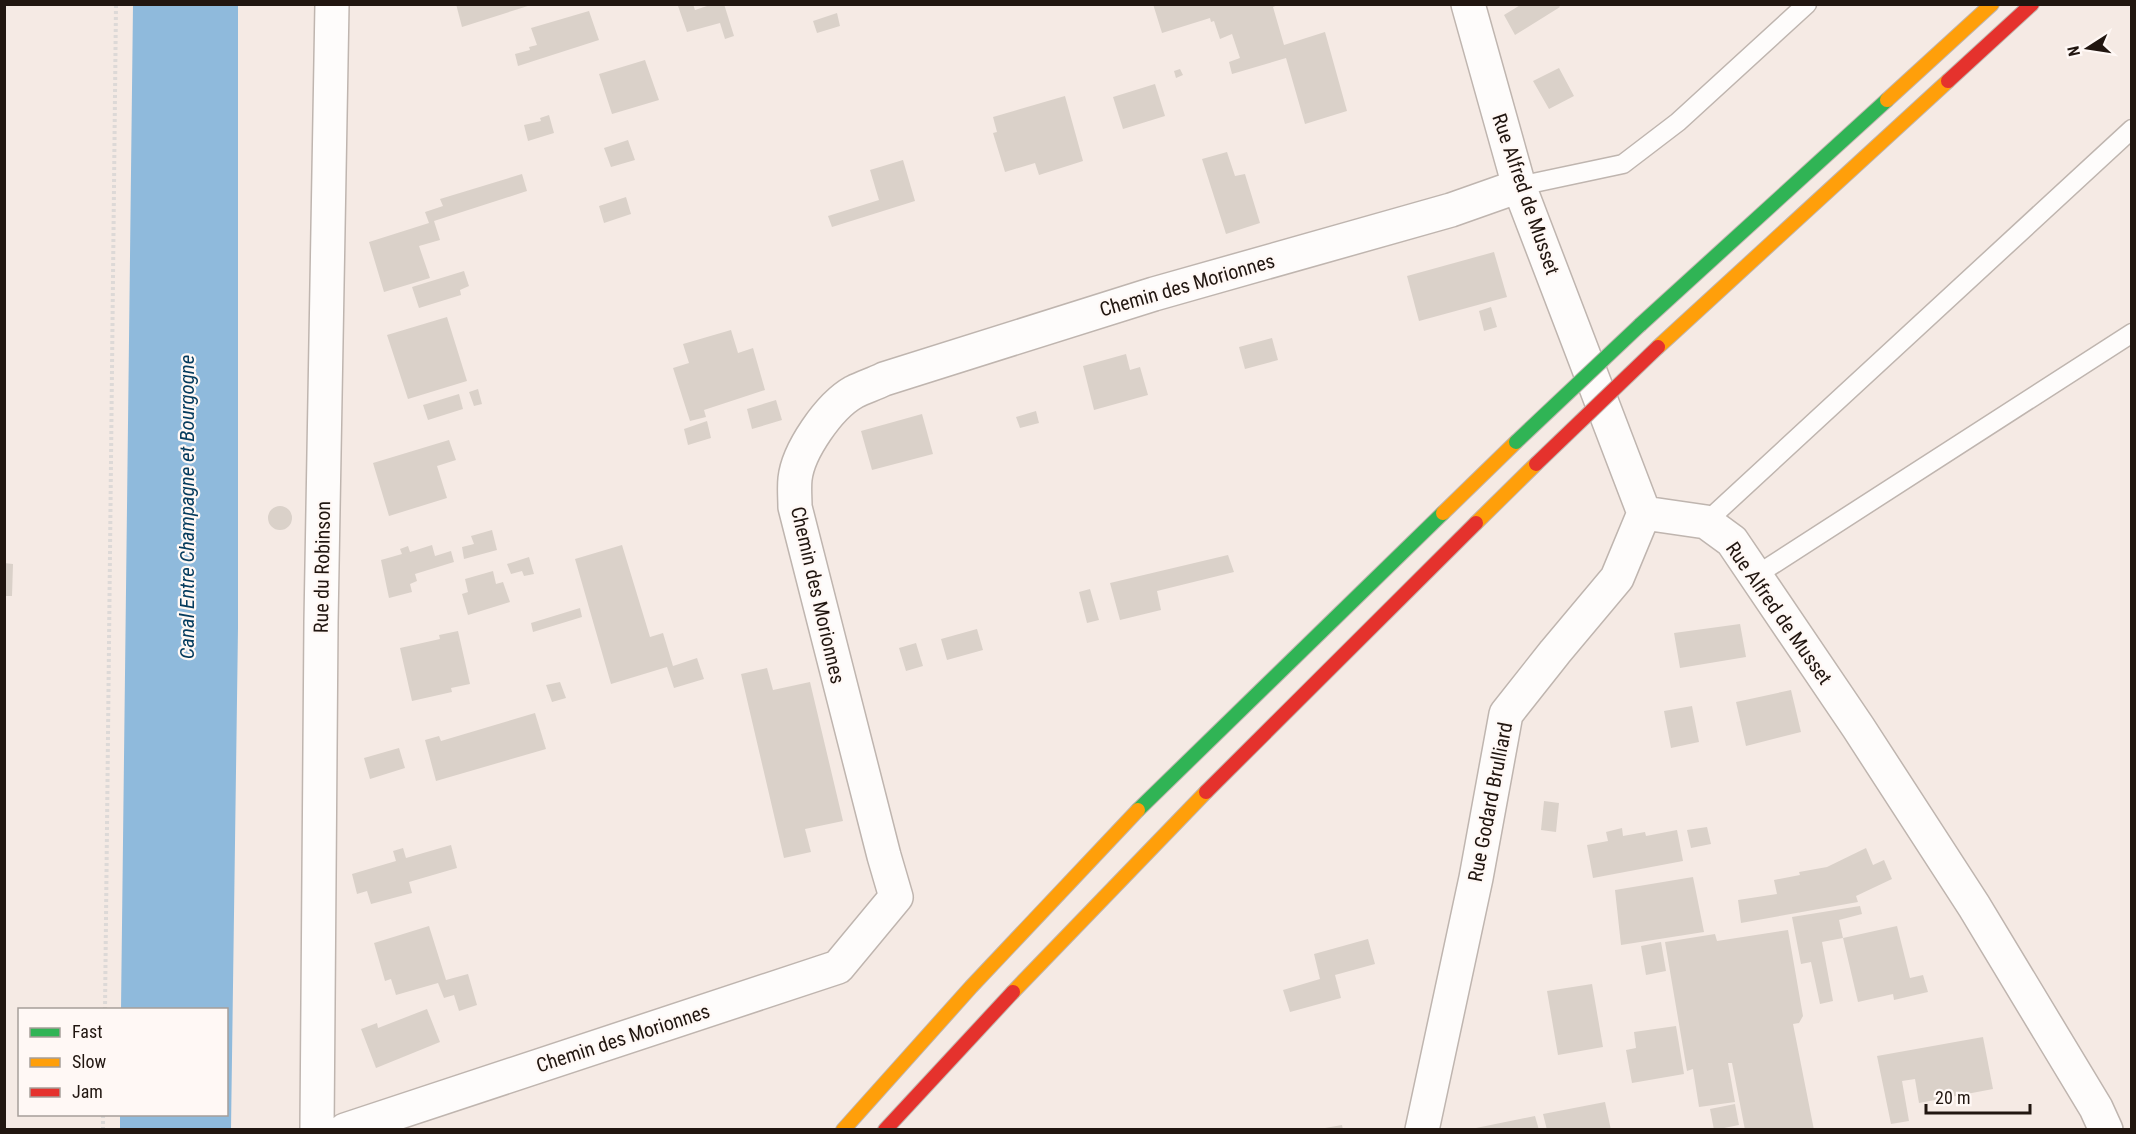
<svg xmlns="http://www.w3.org/2000/svg" width="2136" height="1134" font-family="'Roboto Condensed',sans-serif">
  <rect width="100%" height="100%" fill="#f5eae4"/>
  <path fill="#8fbadc" d="M 133,5 L 238,5 L 238,628 L 231,1129 L 120,1129 L 120,1115 L 226,1114 L 226,1010 L 121,1009 Z"/>
  <path fill="#dad1c9" d="M 456,4 L 531,4 L 531,5 L 462,27 Z
    M 684,4 L 693,4 L 695,10 L 713,4 L 724,4 L 734,36 L 725,39 L 720,23 L 687,32 L 678,6 Z
    M 1153,4 L 1280,4 L 1273,7 L 1284,45 L 1325,32 L 1347,111 L 1305,124 L 1286,58 L 1232,74 L 1229,62 L 1240,58 L 1232,34 L 1220,39 L 1214,21 L 1211,22 L 1210,18 L 1162,33 Z
    M 1522,4 L 1558,4 L 1560,7 L 1515,35 L 1504,15 Z
    M 589,11 L 599,40 L 518,66 L 515,54 L 530,50 L 529,47 L 537,45 L 531,28 Z
    M 837,13 L 840,26 L 817,33 L 813,21 Z
    M 645,60 L 659,100 L 612,114 L 599,74 Z
    M 1559,68 L 1574,96 L 1549,109 L 1533,81 Z
    M 1180,69 L 1183,75 L 1176,78 L 1174,71 Z
    M 1155,84 L 1165,116 L 1123,129 L 1113,97 Z
    M 1065,96 L 1083,161 L 1039,175 L 1035,163 L 1005,172 L 993,133 L 997,132 L 993,117 Z
    M 549,115 L 554,133 L 528,141 L 524,125 L 541,121 L 540,118 Z
    M 628,140 L 635,160 L 611,167 L 604,148 Z
    M 1227,152 L 1235,176 L 1245,174 L 1260,223 L 1226,234 L 1202,159 Z
    M 903,160 L 915,201 L 832,227 L 828,216 L 879,200 L 870,170 Z
    M 522,174 L 527,191 L 434,221 L 440,240 L 419,246 L 430,278 L 384,292 L 369,242 L 429,223 L 425,212 L 443,206 L 440,199 Z
    M 626,197 L 631,214 L 604,223 L 599,206 Z
    M 1494,252 L 1507,297 L 1419,321 L 1407,276 Z
    M 464,271 L 469,286 L 460,290 L 461,295 L 419,308 L 412,287 Z
    M 1491,307 L 1497,327 L 1484,331 L 1479,311 Z
    M 447,317 L 467,381 L 408,399 L 387,335 Z
    M 731,330 L 738,353 L 753,348 L 765,390 L 704,410 L 706,417 L 690,421 L 673,368 L 689,363 L 683,344 Z
    M 1272,338 L 1278,360 L 1245,369 L 1239,347 Z
    M 1126,354 L 1130,370 L 1140,367 L 1148,395 L 1094,410 L 1083,366 Z
    M 478,389 L 482,404 L 474,406 L 469,392 Z
    M 459,394 L 463,409 L 428,420 L 423,405 Z
    M 776,400 L 782,420 L 752,429 L 747,409 Z
    M 1036,411 L 1039,423 L 1020,428 L 1016,417 Z
    M 922,414 L 933,454 L 872,470 L 861,431 Z
    M 707,421 L 711,438 L 688,445 L 684,429 Z
    M 449,440 L 456,460 L 437,466 L 447,498 L 389,516 L 373,463 Z
    M268 518a12 12 0 1 1 24 0a12 12 0 1 1-24 0Z
    M 492,530 L 497,550 L 464,559 L 462,547 L 474,544 L 471,536 Z
    M 432,545 L 435,556 L 451,551 L 454,562 L 415,574 L 417,581 L 410,584 L 412,592 L 389,598 L 381,560 L 402,554 L 400,549 L 408,546 L 410,552 Z
    M 622,545 L 650,637 L 663,633 L 673,666 L 697,658 L 704,679 L 674,688 L 667,667 L 611,684 L 575,559 Z
    M 1228,555 L 1234,572 L 1157,591 L 1161,610 L 1120,620 L 1110,583 Z
    M 529,557 L 534,574 L 524,576 L 522,571 L 511,574 L 507,564 Z
    M 4,563 L 13,564 L 12,596 L 4,596 Z
    M 493,571 L 496,584 L 503,582 L 510,602 L 468,615 L 462,594 L 468,592 L 465,579 Z
    M 1090,589 L 1099,620 L 1087,623 L 1079,592 Z
    M 580,608 L 582,617 L 533,632 L 531,623 Z
    M 1740,624 L 1746,657 L 1680,668 L 1674,633 Z
    M 977,629 L 983,650 L 947,660 L 941,639 Z
    M 458,631 L 470,684 L 451,688 L 452,692 L 412,701 L 400,648 L 440,639 L 439,635 Z
    M 916,643 L 923,666 L 906,671 L 899,648 Z
    M 767,668 L 773,690 L 810,682 L 843,821 L 805,829 L 811,852 L 784,858 L 741,674 Z
    M 560,682 L 566,698 L 552,702 L 546,685 Z
    M 1791,690 L 1801,732 L 1746,746 L 1736,702 Z
    M 1692,706 L 1699,742 L 1671,748 L 1664,711 Z
    M 535,713 L 546,749 L 436,781 L 425,740 L 439,736 L 441,741 Z
    M 399,748 L 405,768 L 370,779 L 364,758 Z
    M 1544,801 L 1559,803 L 1556,832 L 1541,830 Z
    M 1707,827 L 1711,844 L 1691,848 L 1687,830 Z
    M 1622,828 L 1623,836 L 1645,832 L 1646,836 L 1677,830 L 1683,861 L 1593,878 L 1587,845 L 1608,841 L 1606,832 Z
    M 451,845 L 457,868 L 409,882 L 412,893 L 371,904 L 367,891 L 357,894 L 352,874 L 396,861 L 393,851 L 403,848 L 406,858 Z
    M 1866,848 L 1873,865 L 1884,860 L 1892,879 L 1856,896 L 1858,902 L 1741,923 L 1738,900 L 1777,894 L 1774,880 L 1800,875 L 1799,872 L 1827,867 Z
    M 1693,877 L 1704,932 L 1621,945 L 1615,890 Z
    M 1860,906 L 1862,914 L 1839,920 L 1843,938 L 1822,942 L 1833,1001 L 1820,1004 L 1811,962 L 1801,964 L 1792,917 Z
    M 429,926 L 446,980 L 468,974 L 477,1005 L 459,1011 L 454,995 L 444,998 L 438,983 L 396,995 L 391,979 L 385,981 L 374,943 Z
    M 1897,926 L 1910,978 L 1923,975 L 1928,992 L 1894,1000 L 1893,994 L 1858,1002 L 1843,938 Z
    M 1788,930 L 1803,1016 L 1799,1023 L 1793,1024 L 1814,1130 L 1745,1130 L 1732,1063 L 1728,1063 L 1735,1102 L 1699,1107 L 1693,1069 L 1687,1071 L 1665,942 L 1715,934 L 1717,941 Z
    M 1368,939 L 1375,964 L 1335,975 L 1341,998 L 1290,1012 L 1283,990 L 1320,979 L 1314,954 Z
    M 1661,942 L 1666,971 L 1646,975 L 1641,946 Z
    M 1592,984 L 1603,1047 L 1558,1055 L 1547,991 Z
    M 427,1009 L 440,1042 L 376,1068 L 361,1029 L 377,1023 L 378,1028 Z
    M 1676,1026 L 1684,1074 L 1632,1083 L 1626,1050 L 1636,1048 L 1634,1032 Z
    M 1983,1037 L 1993,1089 L 1919,1103 L 1915,1079 L 1902,1081 L 1909,1121 L 1891,1124 L 1877,1056 Z
    M 1605,1102 L 1611,1130 L 1547,1130 L 1543,1114 Z
    M 1735,1104 L 1739,1125 L 1714,1130 L 1710,1109 Z
    M 1535,1116 L 1539,1130 L 1476,1130 L 1476,1128 Z
    M 1342,1125 L 1343,1130 L 1326,1130 L 1325,1128 Z"/>
  <g fill="none" stroke-linecap="round" stroke-linejoin="round">
    <defs>
      <path id="lane" d="M 1519,186 L 1623,164 L 1678,122 L 1807,4
        M 1706,522 L 2132,129
        M 1755,576 L 2132,333"/>
      <path id="street" d="M 1468,4 L 1519,186 L 1644,513 L 1706,522 L 1732,541 L 1858,727 L 1974,906 L 2096,1108 L 2106,1130
        M 317,1130 L 321,622 L 332,4
        M 345,1130 L 838,967 L 896,897 L 884,856 L 795,507 C 795,498 794,488 795,479 C 798,451 829,406 854,392 C 864,387 874,384 884,379 L 1154,294 L 1451,210 L 1519,186
        M 1422,1130 L 1476,878 L 1506,714 L 1555,652 L 1617,578 L 1644,513"/>
      <path id="fast" d="M 1640,325 L 1887,100
        M 1138,810 L 1443,513"/>
      <path id="slow" d="M 1887,100 L 1992,4
        M 1658,347 L 1948,81
        M 1443,513 L 1516,442
        M 1476,523 L 1536,464
        M 1013,992 L 1206,792
        M 843,1130 L 971,987 L 1138,810"/>
      <path id="jam" d="M 1948,81 L 2032,4
        M 1206,792 L 1476,523
        M 885,1130 L 1013,992"/>
    </defs>
    <use href="#lane" stroke="#bfb5af" stroke-width="21"/>
    <use href="#street" stroke="#bfb5af" stroke-width="36"/>
    <use href="#fast" stroke="#bfb5af" stroke-width="16"/>
    <use href="#slow" stroke="#bfb5af" stroke-width="16"/>
    <use href="#jam" stroke="#bfb5af" stroke-width="16"/>
    <path stroke="#ddd9d7" stroke-width="4" stroke-dasharray="3 3" stroke-linecap="butt" d="M 105,1010 L 116,4
      M 103,1130 L 103,1114"/>
    <use href="#lane" stroke="#fefcfb" stroke-width="18"/>
    <use href="#street" stroke="#fefcfb" stroke-width="33"/>
    <use href="#fast" stroke="#30b455" stroke-width="14"/>
    <use href="#slow" stroke="#ff9f0a" stroke-width="14"/>
    <use href="#jam" stroke="#e5322d" stroke-width="14"/>
    <defs>
      <path id="fast-bridge" d="M 1516,442 L 1640,325"/>
      <path id="jam-bridge" d="M 1536,464 L 1658,347"/>
    </defs>
    <use href="#fast-bridge" stroke="#bfb5af" stroke-width="16" stroke-linecap="butt"/>
    <use href="#jam-bridge" stroke="#bfb5af" stroke-width="16" stroke-linecap="butt"/>
    <use href="#fast-bridge" stroke="#30b455" stroke-width="14"/>
    <use href="#jam-bridge" stroke="#e5322d" stroke-width="14"/>
  </g>
  <g text-anchor="middle" stroke-width="4.5" stroke-linejoin="round" paint-order="stroke">
    <g font-size="20" fill="#211610" stroke="#fff8f5">
      <text transform="translate(1526 194) rotate(71)" y="7">Rue Alfred de Musset</text>
      <text transform="translate(1187 285) rotate(-16)" y="7">Chemin des Morionnes</text>
      <text transform="translate(322 567) rotate(-89)" y="7">Rue du Robinson</text>
      <text transform="translate(818 595) rotate(77)" y="7">Chemin des Morionnes</text>
      <text transform="translate(1779 613) rotate(55)" y="7">Rue Alfred de Musset</text>
      <text transform="translate(1490 802) rotate(-79)" y="7">Rue Godard Brulliard</text>
      <text transform="translate(623 1038) rotate(-18)" y="7">Chemin des Morionnes</text>
    </g>
    <g font-size="21" font-style="italic" fill="#053b5d" stroke="#fff8f5">
      <text transform="translate(187 507) rotate(-90)" y="7">Canal Entre Champagne et Bourgogne</text>
    </g>
  </g>
  <rect width="2136" height="1134" fill="none" stroke="#211610" stroke-width="12"/>
  <rect x="18" y="1008" width="210" height="108" fill="#fff8f5" stroke="#a69e99" stroke-width="1.5"/>
  <rect x="30" y="1028" width="30" height="9" fill="#30b455" stroke="#a69e99" stroke-width="1.5"/>
  <text x="72" y="1038" font-size="18" fill="#211610">Fast</text>
  <rect x="30" y="1058" width="30" height="9" fill="#ff9f0a" stroke="#a69e99" stroke-width="1.5"/>
  <text x="72" y="1068" font-size="18" fill="#211610">Slow</text>
  <rect x="30" y="1088" width="30" height="9" fill="#e5322d" stroke="#a69e99" stroke-width="1.5"/>
  <text x="72" y="1098" font-size="18" fill="#211610">Jam</text>
  <g transform="translate(2088 48) rotate(258)" stroke="#fff8f5" stroke-width="4.5" paint-order="stroke">
  <path d="M0-4.5L10 22L0 15L-10 22Z" fill="#211610"/>
  <text y="-9" font-size="16" font-weight="bold" text-anchor="middle" fill="#211610">N</text>
  </g>
  <path d="M1926 1104v9h104v-9" fill="none" stroke="#211610" stroke-width="3"/>
  <text x="1935" y="1104" font-size="18" fill="#211610" stroke="#fff8f5" stroke-width="4.5" paint-order="stroke">20 m</text>
</svg>
